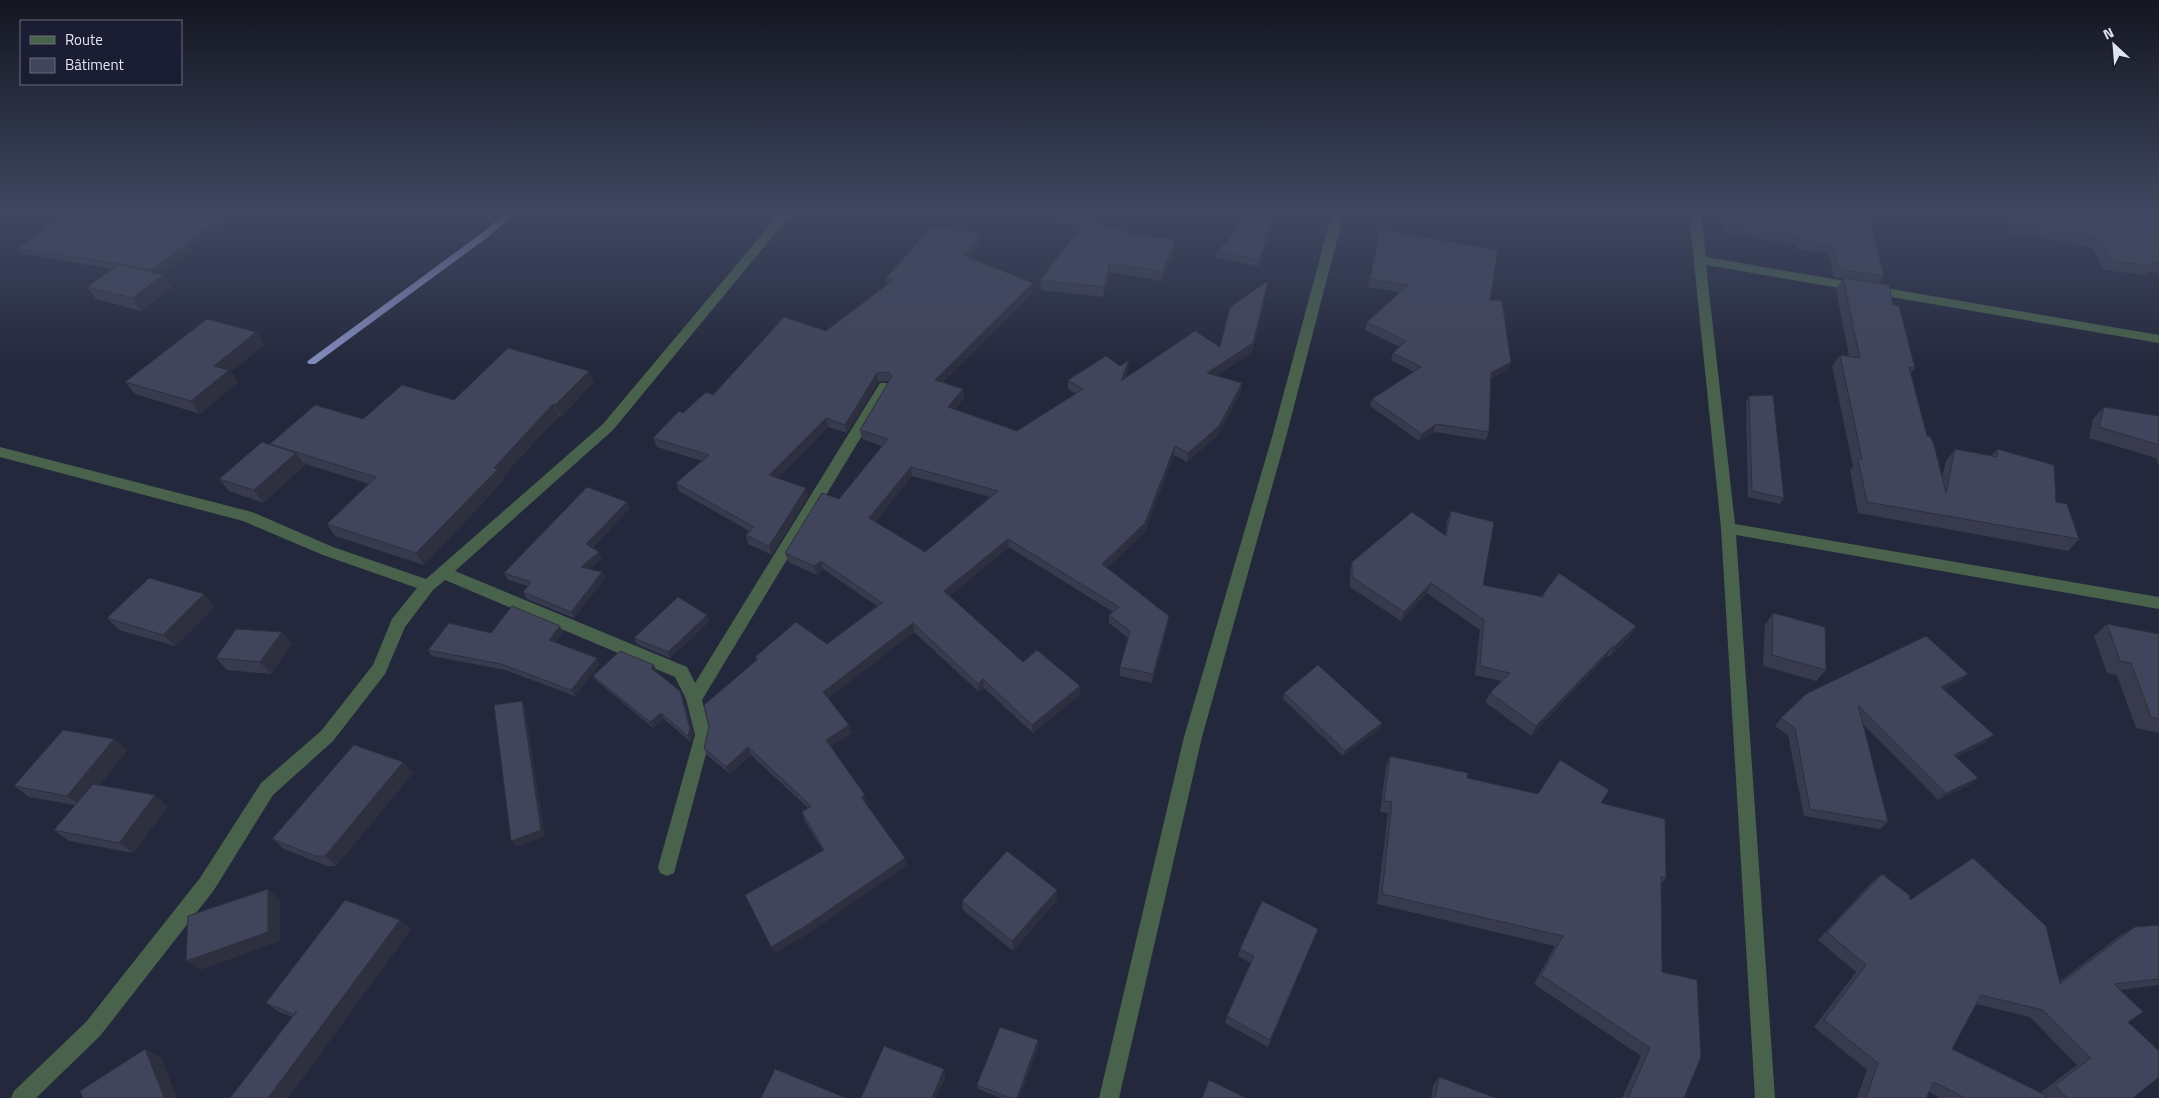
<svg xmlns="http://www.w3.org/2000/svg" width="2159" height="1098" font-family="'Titillium Web',sans-serif">
  <rect width="100%" height="100%" fill="#24283c"/>
  <g fill="none" stroke-linecap="round" stroke-linejoin="round">
    <path fill="#848cbe" fill-rule="evenodd" d="M 506,213 L 515,213 L 488,237 L 315,364 L 309,364 L 307,362 L 309,360 L 482,233 Z"/>
    <path fill="#49624b" fill-rule="evenodd" d="M 780,213 L 792,213 L 613,430 L 455,571 L 687,667 L 695,683 L 880,383 L 890,383 L 892,386 L 702,700 L 711,735 L 674,873 L 667,876 L 660,873 L 658,867 L 695,735 L 686,699 L 675,677 L 445,580 L 433,590 L 405,627 L 385,674 L 333,741 L 273,795 L 214,890 L 100,1036 L 36,1098 L 11,1098 L 14,1091 L 86,1022 L 200,878 L 261,783 L 321,731 L 373,665 L 392,619 L 417,588 L 323,555 L 243,521 L 0,457 L 0,447 L 252,512 L 333,547 L 426,579 L 603,424 Z
      M 1332,213 L 1344,213 L 1286,437 L 1202,737 L 1119,1098 L 1099,1098 L 1184,737 L 1272,437 Z
      M 1689,213 L 1701,213 L 1706,257 L 2159,335 L 2159,343 L 1706,265 L 1735,524 L 2159,597 L 2159,609 L 1736,535 L 1775,1098 L 1755,1098 L 1721,528 Z"/>
  </g>
  <path fill="#383b4e" fill-rule="evenodd" d="M 66,213 L 160,274 L 163,275 L 172,287 L 141,311 L 96,299 L 87,287 L 112,269 L 24,254 L 18,248 Z
    M 1039,213 L 1092,213 L 1078,227 Z
    M 1253,213 L 1277,213 L 1258,266 L 1216,258 L 1217,252 Z
    M 1725,213 L 1868,213 L 1884,276 L 1879,284 L 1893,305 L 1915,368 L 1911,373 L 1927,436 L 1942,478 L 1946,461 L 1955,449 L 1991,456 L 1997,449 L 2056,502 L 2079,539 L 2068,551 L 1858,513 L 1850,470 L 1853,467 L 1832,366 L 1840,355 L 1849,356 L 1836,289 L 1843,279 L 1834,277 L 1829,254 L 1795,249 L 1795,245 L 1725,233 Z
    M 2005,213 L 2159,213 L 2159,273 L 2149,272 L 2146,275 L 2104,270 L 2092,247 L 2010,232 Z
    M 1086,221 L 1174,250 L 1162,281 L 1110,272 L 1103,297 L 1041,290 L 1040,280 Z
    M 1380,230 L 1490,300 L 1511,362 L 1508,370 L 1490,379 L 1489,432 L 1486,440 L 1434,432 L 1419,441 L 1370,406 L 1372,399 L 1414,372 L 1391,360 L 1393,353 L 1400,347 L 1365,330 L 1367,322 L 1400,292 L 1368,287 Z
    M 981,243 L 970,258 L 1033,292 L 943,382 L 963,389 L 964,398 L 954,410 L 1017,431 L 1076,394 L 1068,389 L 1068,380 L 1120,366 L 1128,369 L 1125,379 L 1220,347 L 1268,281 L 1267,290 L 1252,352 L 1216,376 L 1241,392 L 1218,435 L 1187,462 L 1174,455 L 1145,532 L 1107,568 L 1168,624 L 1152,683 L 1120,676 L 1120,667 L 1128,638 L 1109,623 L 1109,615 L 1113,612 L 1009,547 L 949,596 L 1023,662 L 1080,695 L 1033,733 L 984,688 L 979,692 L 914,632 L 828,698 L 849,725 L 852,733 L 831,746 L 867,803 L 866,803 L 907,865 L 807,934 L 775,953 L 823,850 L 804,820 L 802,812 L 808,808 L 751,755 L 730,774 L 707,755 L 704,748 L 757,661 L 755,657 L 827,644 L 877,606 L 823,569 L 817,575 L 788,562 L 785,553 L 839,499 L 882,446 L 862,439 L 860,430 L 889,381 L 878,382 L 847,433 L 828,427 L 778,478 L 808,496 L 772,555 L 748,544 L 746,535 L 749,531 L 679,491 L 676,483 L 702,461 L 657,447 L 653,438 L 683,413 L 826,331 L 887,285 L 886,278 ZM 912,476 L 990,497 L 925,552 L 875,522 Z
    M 256,332 L 264,345 L 231,372 L 238,382 L 200,414 L 135,394 L 125,382 Z
    M 589,371 L 594,382 L 561,417 L 559,416 L 502,477 L 504,480 L 424,565 L 335,536 L 327,524 L 369,484 L 303,463 L 305,465 L 263,503 L 229,491 L 219,479 L 271,445 L 270,444 L 363,419 Z
    M 1749,396 L 1784,498 L 1780,504 L 1748,497 L 1746,403 Z
    M 2104,407 L 2159,416 L 2159,467 L 2156,458 L 2089,438 L 2093,419 Z
    M 630,508 L 592,548 L 599,552 L 602,558 L 589,569 L 605,578 L 574,618 L 527,599 L 523,592 L 528,586 L 508,580 L 504,573 Z
    M 1451,511 L 1483,585 L 1542,597 L 1559,573 L 1636,626 L 1630,636 L 1609,657 L 1607,656 L 1531,736 L 1485,702 L 1490,693 L 1501,681 L 1475,675 L 1480,630 L 1427,593 L 1401,621 L 1350,587 L 1350,572 L 1352,562 L 1445,535 L 1447,521 Z
    M 215,606 L 175,646 L 119,630 L 107,618 Z
    M 1773,613 L 1826,670 L 1816,681 L 1763,666 L 1765,625 Z
    M 710,621 L 670,658 L 637,644 L 634,638 Z
    M 2107,624 L 2159,634 L 2159,733 L 2136,728 L 2117,675 L 2107,673 L 2094,636 Z
    M 563,632 L 555,643 L 600,664 L 575,696 L 505,670 L 432,656 L 428,650 L 491,633 Z
    M 292,643 L 271,674 L 227,670 L 216,658 Z
    M 654,665 L 656,672 L 683,697 L 693,735 L 691,742 L 664,719 L 653,728 L 597,681 L 593,676 Z
    M 1968,674 L 1960,681 L 1944,689 L 1986,742 L 1956,757 L 1970,785 L 1938,800 L 1863,724 L 1888,822 L 1880,829 L 1804,816 L 1788,735 L 1775,726 L 1781,718 Z
    M 1284,693 L 1382,723 L 1380,729 L 1343,756 L 1283,699 Z
    M 128,750 L 99,785 L 168,806 L 133,853 L 69,841 L 54,830 L 75,805 L 29,797 L 14,786 Z
    M 1390,756 L 1467,778 L 1538,794 L 1601,803 L 1666,878 L 1661,884 L 1662,972 L 1684,1098 L 1622,1098 L 1641,1056 L 1534,984 L 1555,946 L 1377,904 L 1388,813 L 1380,812 L 1386,766 Z
    M 403,762 L 413,773 L 336,866 L 327,866 L 284,849 L 272,839 Z
    M 1882,874 L 1910,900 L 2059,982 L 2121,935 L 2135,927 L 2159,925 L 2159,985 L 2120,990 L 2128,1022 L 2133,1098 L 2047,1098 L 2045,1096 L 2045,1098 L 1940,1098 L 1929,1092 L 1926,1098 L 1857,1098 L 1867,1070 L 1814,1027 L 1856,972 L 1818,940 L 1872,882 ZM 1976,1004 L 2030,1017 L 2077,1065 L 2041,1092 L 2044,1095 L 1952,1049 Z
    M 1057,890 L 1057,900 L 1013,951 L 963,910 L 962,901 Z
    M 400,920 L 411,929 L 288,1098 L 230,1098 L 293,1017 L 279,1012 L 266,1003 Z
    M 1318,929 L 1268,1047 L 1225,1023 L 1227,1016 L 1251,963 L 1238,956 L 1240,949 Z
    M 1038,1040 L 1039,1045 L 1019,1098 L 1001,1098 L 978,1089 L 977,1085 Z
    M 1439,1077 L 1496,1098 L 1431,1098 L 1433,1085 Z"/>
  <path fill="#2e3040" d="M 226,213 L 238,213 L 157,276 L 152,270 Z
    M 1086,213 L 1092,213 L 1078,227 L 1078,221 Z
    M 1275,213 L 1277,213 L 1258,266 L 1259,260 Z
    M 980,234 L 981,243 L 966,265 L 965,256 Z
    M 1175,240 L 1174,250 L 1162,281 L 1163,272 Z
    M 1110,263 L 1110,272 L 1103,297 L 1104,287 Z
    M 163,275 L 172,287 L 141,311 L 132,298 Z
    M 1268,281 L 1267,290 L 1252,352 L 1206,382 L 1207,373 Z
    M 1033,283 L 1033,292 L 936,389 L 935,380 Z
    M 256,332 L 264,345 L 231,372 L 238,382 L 200,414 L 191,401 L 214,366 Z
    M 1129,360 L 1128,369 L 1120,390 L 1121,381 Z
    M 1511,362 L 1508,370 L 1488,381 L 1491,373 Z
    M 589,371 L 594,382 L 561,417 L 555,405 Z
    M 877,373 L 878,382 L 847,433 L 845,425 Z
    M 1242,383 L 1241,392 L 1218,435 L 1187,462 L 1188,453 Z
    M 963,389 L 964,398 L 949,416 L 948,407 Z
    M 553,404 L 559,416 L 502,477 L 504,480 L 424,565 L 416,553 L 494,468 Z
    M 826,418 L 828,427 L 772,484 L 769,475 Z
    M 1436,424 L 1434,432 L 1419,441 L 1422,434 Z
    M 1175,446 L 1174,455 L 1145,532 L 1102,573 L 1102,564 Z
    M 296,453 L 305,465 L 263,503 L 254,490 Z
    M 911,467 L 912,476 L 871,527 L 869,518 Z
    M 806,488 L 808,496 L 772,555 L 769,546 Z
    M 627,502 L 630,508 L 589,550 L 586,544 Z
    M 1008,539 L 1009,547 L 945,599 L 944,591 Z
    M 599,552 L 602,558 L 584,573 L 581,567 Z
    M 821,561 L 823,569 L 817,575 L 814,566 Z
    M 602,572 L 605,578 L 574,618 L 571,612 Z
    M 1431,583 L 1427,593 L 1401,621 L 1404,612 Z
    M 204,594 L 215,606 L 175,646 L 163,635 Z
    M 707,615 L 710,621 L 670,658 L 668,652 Z
    M 1169,616 L 1168,624 L 1152,683 L 1153,674 Z
    M 913,623 L 914,632 L 825,700 L 823,692 Z
    M 560,626 L 563,632 L 552,646 L 549,640 Z
    M 1636,626 L 1630,636 L 1609,657 L 1614,647 Z
    M 282,632 L 292,643 L 271,674 L 260,662 Z
    M 1613,646 L 1607,656 L 1531,736 L 1536,726 Z
    M 597,658 L 600,664 L 575,696 L 571,690 Z
    M 654,665 L 657,671 L 654,674 L 651,668 Z
    M 1968,674 L 1960,681 L 1934,694 L 1941,687 Z
    M 983,679 L 984,688 L 979,692 L 978,684 Z
    M 1080,686 L 1080,695 L 1033,733 L 1032,725 Z
    M 680,691 L 683,697 L 693,735 L 691,742 L 688,736 Z
    M 522,701 L 525,707 L 545,836 L 516,847 L 511,841 Z
    M 661,713 L 664,719 L 653,728 L 650,722 Z
    M 1382,723 L 1380,729 L 1343,756 L 1345,751 Z
    M 849,725 L 852,733 L 829,748 L 826,740 Z
    M 1994,735 L 1986,742 L 1946,762 L 1954,755 Z
    M 114,739 L 128,750 L 82,807 L 67,796 Z
    M 748,747 L 751,755 L 730,774 L 726,767 Z
    M 403,762 L 413,773 L 336,866 L 325,856 Z
    M 1978,778 L 1970,785 L 1938,800 L 1946,793 Z
    M 155,795 L 168,806 L 133,853 L 119,843 Z
    M 865,795 L 867,803 L 863,805 L 861,797 Z
    M 905,858 L 907,865 L 807,934 L 775,953 L 771,947 Z
    M 268,889 L 280,899 L 280,941 L 200,970 L 186,961 Z
    M 1057,890 L 1057,900 L 1013,951 L 1012,941 Z
    M 400,920 L 411,929 L 288,1098 L 268,1098 Z
    M 1038,1040 L 1039,1045 L 1019,1098 L 1017,1098 Z
    M 145,1049 L 161,1057 L 177,1098 L 162,1098 Z
    M 944,1069 L 946,1076 L 936,1098 L 932,1098 Z"/>
  <path fill="#41455b" stroke="#2e3040" fill-rule="evenodd" d="M 66,213 L 226,213 L 152,270 L 119,264 L 118,264 L 18,248 Z
    M 1056,213 L 1086,213 L 1078,221 Z
    M 1253,213 L 1275,213 L 1259,260 L 1217,252 Z
    M 1729,213 L 1868,213 L 1884,276 L 1839,269 L 1834,246 L 1800,240 L 1800,237 L 1729,224 Z
    M 2014,213 L 2159,213 L 2159,263 L 2152,262 L 2154,266 L 2112,261 L 2100,237 L 2017,223 Z
    M 1086,221 L 1134,234 L 1175,240 L 1163,272 L 1110,263 L 1104,287 L 1040,280 Z
    M 932,226 L 980,234 L 965,256 L 1033,283 L 935,380 L 963,389 L 948,407 L 1017,431 L 1083,389 L 1068,380 L 1106,356 L 1120,366 L 1129,360 L 1121,381 L 1195,331 L 1220,347 L 1230,307 L 1268,281 L 1253,343 L 1207,373 L 1242,383 L 1219,426 L 1188,453 L 1175,446 L 1145,523 L 1102,564 L 1169,616 L 1153,674 L 1120,667 L 1130,631 L 1109,615 L 1119,607 L 1008,539 L 944,591 L 1023,662 L 1037,650 L 1080,686 L 1032,725 L 983,679 L 978,684 L 913,623 L 823,692 L 849,725 L 826,740 L 865,795 L 861,797 L 905,858 L 804,927 L 771,947 L 745,895 L 824,850 L 802,812 L 811,806 L 748,747 L 726,767 L 704,748 L 709,727 L 704,705 L 758,659 L 755,657 L 796,622 L 827,644 L 882,603 L 821,561 L 814,566 L 785,553 L 822,493 L 839,499 L 888,439 L 860,430 L 892,376 L 889,372 L 877,373 L 845,425 L 826,418 L 769,475 L 806,488 L 769,546 L 746,535 L 754,527 L 676,483 L 709,455 L 653,438 L 679,411 L 683,413 L 706,392 L 713,395 L 784,317 L 826,331 L 893,280 L 886,278 ZM 911,467 L 998,491 L 925,552 L 869,518 Z
    M 1380,230 L 1498,250 L 1490,300 L 1502,301 L 1511,362 L 1491,373 L 1489,432 L 1436,424 L 1422,434 L 1372,399 L 1421,367 L 1393,353 L 1406,341 L 1367,322 L 1408,285 L 1370,279 Z
    M 119,264 L 163,275 L 132,298 L 87,287 Z
    M 1843,278 L 1889,285 L 1893,305 L 1899,306 L 1915,368 L 1909,367 L 1927,436 L 1930,436 L 1934,445 L 1946,493 L 1955,449 L 1997,457 L 1997,449 L 2054,465 L 2056,502 L 2067,504 L 2079,539 L 1867,502 L 1858,459 L 1862,459 L 1840,355 L 1860,358 Z
    M 207,319 L 256,332 L 214,366 L 229,370 L 191,401 L 125,382 Z
    M 508,348 L 589,371 L 555,405 L 553,404 L 494,468 L 498,469 L 416,553 L 327,524 L 376,477 L 270,444 L 315,405 L 363,419 L 402,385 L 454,400 Z
    M 1773,395 L 1784,498 L 1752,491 L 1749,396 Z
    M 2104,407 L 2159,416 L 2159,445 L 2099,427 Z
    M 262,442 L 296,453 L 254,490 L 219,479 Z
    M 587,487 L 627,502 L 586,544 L 599,552 L 581,567 L 602,572 L 571,612 L 523,592 L 531,582 L 504,573 Z
    M 1451,511 L 1494,522 L 1483,585 L 1544,597 L 1542,596 L 1559,573 L 1636,626 L 1614,647 L 1613,646 L 1536,726 L 1490,693 L 1510,673 L 1480,666 L 1484,620 L 1431,583 L 1404,612 L 1352,577 L 1352,562 L 1412,512 L 1446,536 Z
    M 149,578 L 204,594 L 163,635 L 107,618 Z
    M 678,597 L 707,615 L 668,652 L 634,638 Z
    M 512,606 L 560,626 L 549,640 L 597,658 L 571,690 L 501,664 L 428,650 L 449,623 L 491,633 Z
    M 1773,613 L 1825,627 L 1826,670 L 1772,655 Z
    M 2107,624 L 2159,634 L 2159,719 L 2151,717 L 2131,663 L 2120,661 Z
    M 236,629 L 282,632 L 260,662 L 216,658 Z
    M 1926,636 L 1968,674 L 1941,687 L 1994,735 L 1954,755 L 1978,778 L 1946,793 L 1858,705 L 1888,822 L 1810,809 L 1795,728 L 1781,718 L 1806,694 Z
    M 620,651 L 654,665 L 651,668 L 680,691 L 690,729 L 688,736 L 661,713 L 650,722 L 593,676 Z
    M 1318,665 L 1382,723 L 1345,751 L 1284,693 Z
    M 522,701 L 541,830 L 511,841 L 494,705 Z
    M 63,730 L 114,739 L 67,796 L 14,786 Z
    M 354,745 L 403,762 L 325,856 L 315,856 L 272,839 Z
    M 1390,756 L 1468,773 L 1467,778 L 1538,794 L 1560,760 L 1609,790 L 1601,803 L 1665,819 L 1666,878 L 1661,877 L 1662,972 L 1697,980 L 1701,1057 L 1684,1098 L 1628,1098 L 1650,1048 L 1541,975 L 1563,936 L 1382,894 L 1392,802 L 1384,801 Z
    M 93,784 L 155,795 L 119,843 L 54,830 Z
    M 1007,851 L 1057,890 L 1012,941 L 962,901 Z
    M 1973,858 L 2046,926 L 2060,984 L 2135,927 L 2159,925 L 2159,979 L 2114,984 L 2143,1012 L 2128,1022 L 2159,1051 L 2159,1077 L 2133,1098 L 2067,1098 L 2055,1085 L 2091,1058 L 2043,1010 L 1981,995 L 1952,1049 L 2045,1095 L 2045,1098 L 1965,1098 L 1934,1082 L 1926,1098 L 1866,1098 L 1878,1063 L 1824,1020 L 1866,965 L 1827,932 L 1882,874 L 1909,895 L 1910,900 Z
    M 268,889 L 268,932 L 186,961 L 188,916 Z
    M 345,900 L 400,920 L 268,1098 L 230,1098 L 297,1011 L 293,1014 L 266,1003 Z
    M 1262,901 L 1318,929 L 1270,1040 L 1227,1016 L 1254,956 L 1240,949 Z
    M 1000,1027 L 1038,1040 L 1017,1098 L 1011,1098 L 977,1085 Z
    M 884,1046 L 944,1069 L 932,1098 L 861,1098 Z
    M 145,1049 L 164,1097 L 162,1098 L 83,1098 L 80,1091 Z
    M 775,1069 L 846,1098 L 761,1098 Z
    M 1439,1077 L 1496,1098 L 1435,1098 Z
    M 1209,1080 L 1246,1098 L 1202,1098 Z"/>
  <linearGradient id="sky" x2="0" y2="1"><stop stop-color="#141621"/><stop offset="0.58" stop-color="#3f4861"/><stop offset="1" stop-color="#3f4861" stop-opacity="0"/></linearGradient>
  <rect width="2159" height="367" fill="url(#sky)"/>
  <rect x="20" y="20" width="162" height="65" fill="#1b1e32" stroke="#6a6d7e"/>
  <rect x="30" y="36" width="25" height="8" fill="#49624b" stroke="#6a6d7e"/>
  <text x="65" y="45" font-size="15" fill="#e0e3f0">Route</text>
  <rect x="30" y="58" width="25" height="15" fill="#41455b" stroke="#6a6d7e"/>
  <text x="65" y="70" font-size="15" fill="#e0e3f0">Bâtiment</text>
  <g transform="translate(2114 45) rotate(334)" stroke="#1b1e32" stroke-width="4" paint-order="stroke">
  <path d="M0-4L9 19L0 12L-9 19Z" fill="#e0e3f0"/>
  <text y="-8" font-size="14" font-weight="bold" text-anchor="middle" fill="#e0e3f0">N</text>
  </g>
</svg>
